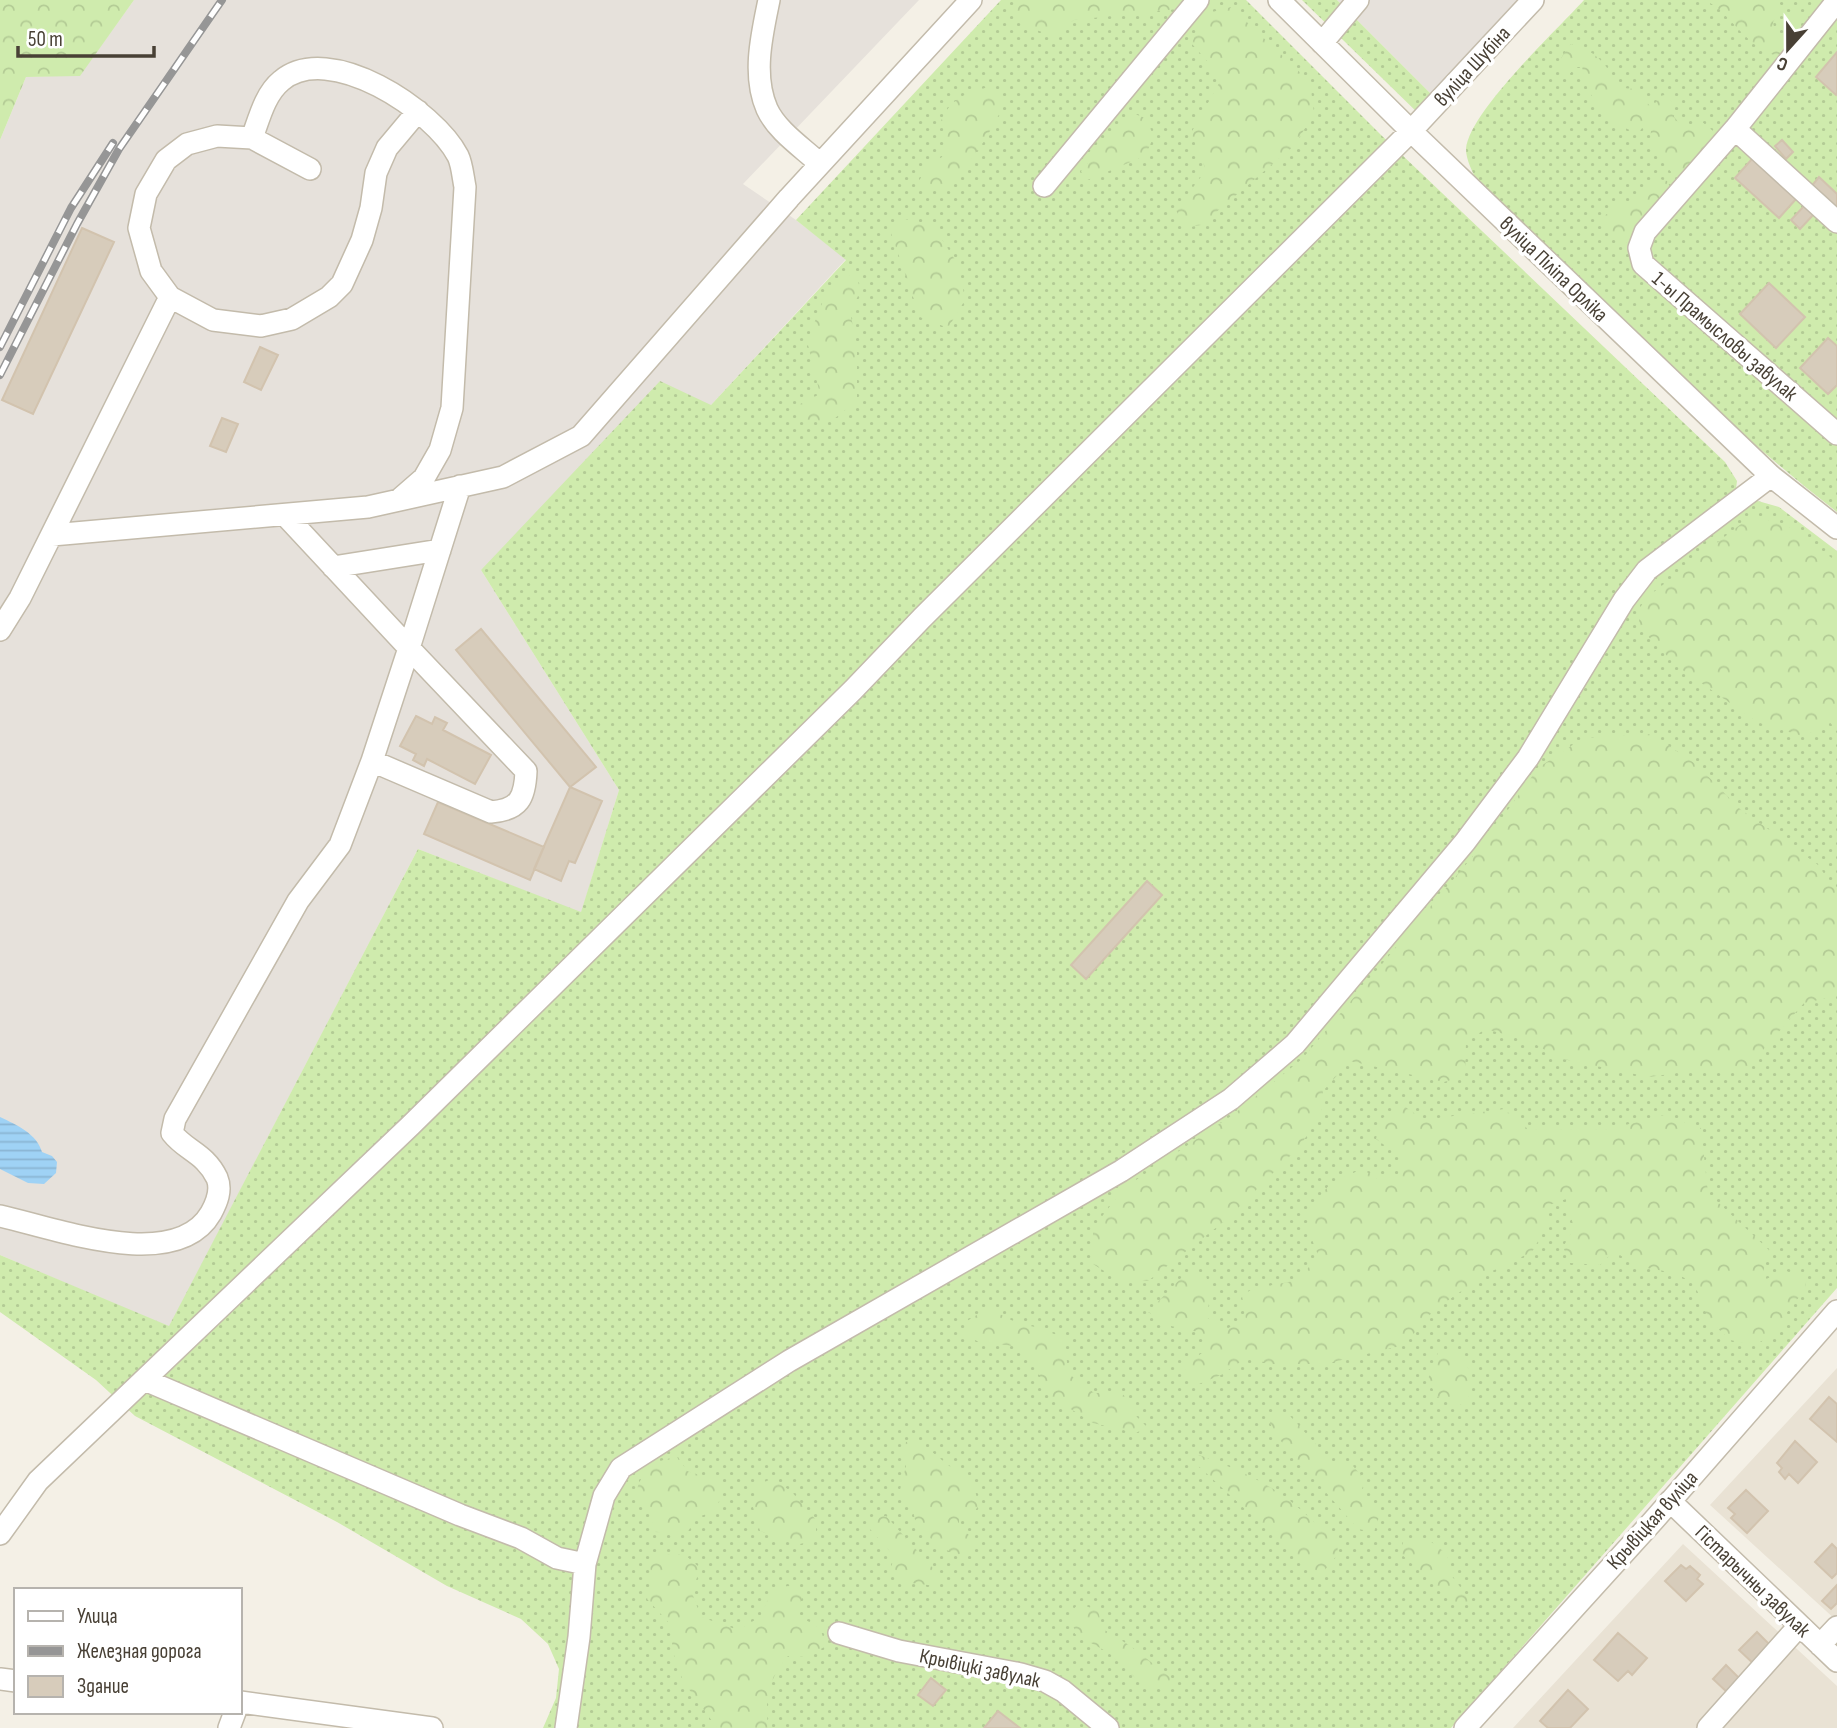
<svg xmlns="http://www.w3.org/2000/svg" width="1837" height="1728" font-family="'Sofia Sans Condensed',sans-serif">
  <defs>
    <pattern id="grass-dots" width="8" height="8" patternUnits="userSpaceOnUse" patternTransform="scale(1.75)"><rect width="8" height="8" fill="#cfebad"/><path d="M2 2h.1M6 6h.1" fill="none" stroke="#b3cb95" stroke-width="1.8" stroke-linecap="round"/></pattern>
    <pattern id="forest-crowns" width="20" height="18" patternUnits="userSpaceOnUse" patternTransform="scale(1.75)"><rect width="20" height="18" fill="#cfebad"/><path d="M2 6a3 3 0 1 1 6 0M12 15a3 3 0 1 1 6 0" fill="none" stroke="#b3cb95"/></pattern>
    <pattern id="water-rules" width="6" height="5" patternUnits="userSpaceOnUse" patternTransform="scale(1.75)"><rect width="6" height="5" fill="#9fd2f5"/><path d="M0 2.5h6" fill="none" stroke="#8ab5d3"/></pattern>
  </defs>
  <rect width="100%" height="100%" fill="#f4f0e6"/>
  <path fill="#e9e2d4" d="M 1837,1368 L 1837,1621 L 1710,1505 Z
    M 1683,1544 L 1837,1686 L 1837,1728 L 1513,1728 Z"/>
  <path fill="#e6e1db" d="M 134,0 L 919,0 L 743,184 L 796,220 L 846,259 L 711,405 L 481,570 L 619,790 L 581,913 L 418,849 L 169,1327 L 0,1255 L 0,140 L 26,77 L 80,75 Z
    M 1337,0 L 1533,0 L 1439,102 Z"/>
  <path fill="url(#grass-dots)" d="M 1001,0 L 1246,0 L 1381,135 L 1725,462 L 1737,481 L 1734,504 L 1758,501 L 1779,507 L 1837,551 L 1837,1288 L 1451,1728 L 543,1728 L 556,1698 L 559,1669 L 548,1644 L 521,1619 L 447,1586 L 337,1522 L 135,1416 L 96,1380 L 0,1312 L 0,1255 L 169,1326 L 418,849 L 581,912 L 619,790 L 481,570 L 660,381 L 711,405 L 846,260 L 796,220 Z
    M 1302,0 L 1337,0 L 1439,102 L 1423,118 Z
    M 1584,0 L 1837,0 L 1837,512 C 1708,412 1593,293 1476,180 C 1472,170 1466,160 1466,149 C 1469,112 1557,30 1584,0 Z"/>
  <path fill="url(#forest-crowns)" d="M 0,0 L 134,0 L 80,76 L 26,77 L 0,140 Z
    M 1022,0 L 1183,0 L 1177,9 L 1074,20 L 1052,36 L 1024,25 L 1013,8 Z
    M 1705,0 L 1778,0 L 1782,8 L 1773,22 L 1775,33 L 1789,38 L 1792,28 L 1789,21 L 1795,14 L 1801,18 C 1801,29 1798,39 1791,48 C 1771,74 1734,22 1719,9 C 1715,6 1710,3 1705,0 Z
    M 1231,7 L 1310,82 L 1314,113 L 1295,145 L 1201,225 L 1184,228 L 1176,210 L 1206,170 L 1191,133 L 1222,78 L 1192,44 L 1201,15 Z
    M 1571,44 C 1600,52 1605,66 1622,88 L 1635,89 L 1651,107 L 1663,95 C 1675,101 1675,105 1674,117 L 1682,126 L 1692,128 L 1697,122 L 1701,121 L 1713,131 L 1714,139 L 1680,177 L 1672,173 L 1650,147 L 1651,130 L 1643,127 L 1639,132 C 1622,133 1591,101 1586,84 C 1584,79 1584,73 1582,67 L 1575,67 L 1568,76 L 1562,73 C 1557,61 1563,54 1571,44 Z
    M 985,88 L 1000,95 L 1002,109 L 985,140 L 956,179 L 939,191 L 924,191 L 918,183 L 927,166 L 942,157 L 947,141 L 941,121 C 950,100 963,94 985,88 Z
    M 1130,112 L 1145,118 L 1154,136 L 1145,156 L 1085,181 L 1081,171 Z
    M 1659,179 L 1667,181 L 1670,187 L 1667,195 L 1630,245 L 1609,232 L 1602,221 L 1604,216 L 1622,203 L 1632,204 L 1643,188 Z
    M 905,219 L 934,227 L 959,266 L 965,300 L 948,328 L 920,317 L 891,233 Z
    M 855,274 L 861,290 L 850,312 L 857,346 L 857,401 L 830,422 L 801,419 L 798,405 L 820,394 L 807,341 L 823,301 L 840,277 Z
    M 1759,517 L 1792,528 L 1837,562 L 1837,731 L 1828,720 L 1805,737 L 1757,722 L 1677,666 L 1640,628 L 1638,611 L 1646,598 L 1741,524 Z
    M 1652,734 L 1697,765 L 1740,809 L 1817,864 L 1837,891 L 1837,996 L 1804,1003 L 1749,1066 L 1735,1072 L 1705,1069 L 1649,1077 L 1558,1058 L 1532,1042 L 1486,1029 L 1466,1041 L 1465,1076 L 1444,1082 L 1350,1061 L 1323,1091 L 1321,1114 L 1300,1146 L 1226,1220 L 1148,1281 L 1117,1279 L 1093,1264 L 1093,1228 L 1124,1188 L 1234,1114 L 1302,1059 L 1484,843 L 1538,768 L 1583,738 Z
    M 1404,1106 L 1424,1120 L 1504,1109 L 1528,1129 L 1610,1129 L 1664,1115 L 1701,1128 L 1708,1193 L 1769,1250 L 1763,1272 L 1766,1279 L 1786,1271 L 1807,1278 L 1804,1292 L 1789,1308 L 1779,1332 L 1754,1345 L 1730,1340 L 1709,1320 L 1694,1283 L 1675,1273 L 1636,1266 L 1614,1251 L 1600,1265 L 1570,1263 L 1563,1247 L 1574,1228 L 1566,1199 L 1549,1205 L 1547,1225 L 1532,1252 L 1486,1274 L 1434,1310 L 1404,1345 L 1325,1364 L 1272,1364 L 1246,1358 L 1221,1375 L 1194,1386 L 1183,1366 L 1205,1351 L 1203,1333 L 1171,1326 L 1148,1312 L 1183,1276 L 1205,1272 L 1211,1294 L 1206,1317 L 1226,1329 L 1246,1320 L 1242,1296 L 1252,1289 L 1299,1280 L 1318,1255 L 1311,1237 L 1308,1210 L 1331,1183 L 1362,1169 L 1378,1179 L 1398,1175 L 1402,1158 L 1376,1139 L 1381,1119 Z
    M 988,1308 L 1017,1323 L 1044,1329 L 1063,1338 L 1069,1374 L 1094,1393 L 1121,1393 L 1138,1407 L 1136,1416 L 1147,1427 L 1136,1433 L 1093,1423 L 1050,1396 L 1031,1360 L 1014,1346 L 979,1342 L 967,1336 L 967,1321 Z
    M 1439,1350 L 1455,1350 L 1472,1373 L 1468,1401 L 1456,1407 L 1436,1396 L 1428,1379 Z
    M 1267,1412 L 1290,1416 L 1334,1464 L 1353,1466 L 1365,1480 L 1360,1495 L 1375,1507 L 1379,1517 L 1374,1532 L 1358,1529 L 1273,1432 Z
    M 917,1440 L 973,1485 L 979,1504 L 972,1517 L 959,1519 L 959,1530 L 968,1534 L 974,1542 L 968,1553 L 954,1555 L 917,1529 L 912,1506 L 900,1490 L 906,1466 L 903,1451 L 906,1442 Z
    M 1199,1455 C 1233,1468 1267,1481 1295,1505 C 1310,1517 1320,1529 1337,1539 L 1338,1554 L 1319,1577 L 1194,1462 Z
    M 678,1457 L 687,1471 L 712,1479 L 724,1489 L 715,1511 L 698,1517 L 686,1534 L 655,1532 L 651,1515 L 634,1499 C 642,1471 648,1461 678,1457 Z
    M 771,1479 L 791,1491 L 816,1520 L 816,1540 L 796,1545 L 760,1531 L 753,1507 L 756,1486 Z
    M 873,1516 L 886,1516 L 940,1576 L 936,1586 L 904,1582 L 890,1572 L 894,1556 L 869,1528 Z
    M 1404,1539 L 1430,1541 L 1447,1554 L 1448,1571 L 1470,1600 L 1460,1607 L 1400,1553 Z
    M 684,1554 L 700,1568 L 692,1593 L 701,1617 L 738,1630 L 760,1617 L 772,1590 L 788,1586 L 804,1591 L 797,1615 L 820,1628 L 826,1646 L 807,1657 L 788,1656 C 768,1680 765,1698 768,1728 L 717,1728 L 683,1681 L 673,1652 L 670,1624 L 647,1599 L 653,1583 L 649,1561 L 657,1555 Z
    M 1079,1603 L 1098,1611 L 1103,1629 L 1132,1647 L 1171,1678 L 1167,1688 L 1144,1686 L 1109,1653 L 1075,1634 L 1071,1612 Z"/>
  <path fill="url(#water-rules)" d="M 0,1117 C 17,1125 37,1134 42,1152 L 52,1156 L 57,1162 L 56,1173 L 44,1184 L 28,1183 L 0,1169 Z"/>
  <path fill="#d7ccbb" stroke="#d2c3ae" stroke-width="2" d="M 1837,52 L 1837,93 L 1836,95 L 1816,77 Z
    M 1782,140 L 1793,152 L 1786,159 L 1775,146 Z
    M 1752,159 L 1796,199 L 1779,218 L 1735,178 Z
    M 1819,177 L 1837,194 L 1837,207 L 1834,210 L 1810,188 Z
    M 1805,205 L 1814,214 L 1800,229 L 1791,220 Z
    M 82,228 L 114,242 L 33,414 L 2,400 Z
    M 1769,283 L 1805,317 L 1776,348 L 1740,314 Z
    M 1828,338 L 1837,346 L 1837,385 L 1828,394 L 1800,368 Z
    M 260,347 L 278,355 L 261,390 L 244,382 Z
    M 222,418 L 238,424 L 226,452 L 210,446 Z
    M 481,629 L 596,767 L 570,787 L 456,650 Z
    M 416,716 L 432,724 L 435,717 L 447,723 L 443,730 L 491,755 L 475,784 L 427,759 L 424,766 L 413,760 L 416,754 L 400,746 Z
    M 570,787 L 602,801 L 575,863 L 569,861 L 561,881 L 534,869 Z
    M 438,802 L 544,847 L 530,880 L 424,834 Z
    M 1147,881 L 1162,895 L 1086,979 L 1071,965 Z
    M 1829,1397 L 1837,1404 L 1837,1442 L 1810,1419 Z
    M 1795,1441 L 1817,1462 L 1798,1483 L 1789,1474 L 1785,1479 L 1779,1472 L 1782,1468 L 1777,1463 Z
    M 1746,1490 L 1768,1511 L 1747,1533 L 1731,1518 L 1735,1514 L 1728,1508 Z
    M 1832,1544 L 1837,1549 L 1837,1573 L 1832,1578 L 1815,1562 Z
    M 1681,1565 L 1686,1569 L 1690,1566 L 1700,1575 L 1697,1579 L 1703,1584 L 1686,1601 L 1665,1581 Z
    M 1837,1585 L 1837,1603 L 1831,1609 L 1822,1601 Z
    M 1757,1632 L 1772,1647 L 1755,1665 L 1739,1650 Z
    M 1618,1633 L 1647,1658 L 1632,1675 L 1628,1671 L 1618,1681 L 1594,1660 Z
    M 1726,1665 L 1741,1680 L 1728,1693 L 1713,1679 Z
    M 931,1678 L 946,1690 L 933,1706 L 918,1695 Z
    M 1568,1690 L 1588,1709 L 1570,1728 L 1548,1728 L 1540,1721 Z
    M 998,1711 L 1020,1728 L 984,1728 Z"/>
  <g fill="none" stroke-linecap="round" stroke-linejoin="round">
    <defs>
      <path id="minor" d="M 769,0 C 762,34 752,75 767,109 C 777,131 803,148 820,164
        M 1279,0 L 1411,131 L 1771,476 L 1837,528
        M 1837,1 L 1735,129 L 1645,232 L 1639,248 L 1643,264 L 1837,434
        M 1322,43 L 1358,0
        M 1735,129 L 1837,222
        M 252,138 C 259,119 265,94 281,81 C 329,40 434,110 458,156 C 462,164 463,177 465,187 L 452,408 L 440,450 L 424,478 L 401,498
        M 1044,186 L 1198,0
        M 170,297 L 151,271 L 139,228 L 146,194 L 166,160 L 187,144 L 217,136 L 252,138 L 310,169
        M 52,535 L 368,507 L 503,477 L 581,436 L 789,198 L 971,0
        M 333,567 L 440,550
        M 0,630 L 20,598 L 170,297 L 213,320 L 261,326 L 292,319 L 329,297 L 342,284 L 362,240 L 371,208 L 376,173 L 387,148 L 418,111
        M 372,761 L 491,812 C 519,810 525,798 526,771 L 409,648 L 460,486
        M 0,1216 C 54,1228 176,1274 211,1213 C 217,1202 222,1190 217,1178 C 205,1153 186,1151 172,1133 L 175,1119 L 298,901 L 340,845 L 372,761 L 409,648 L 285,515
        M 145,1380 L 460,1515 L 521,1538 L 557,1558 L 585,1564
        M 1670,1501 L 1837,1661
        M 0,1534 L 38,1481 L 411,1125 L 853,690 L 922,618 L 1411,131 L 1533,0
        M 839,1633 L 899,1651 L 1021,1674 L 1045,1681 L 1063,1691 L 1108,1728
        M 1820,1645 L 1837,1627
        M 0,1679 L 16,1681
        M 240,1702 L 432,1728
        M 229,1728 L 235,1712
        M 566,1728 L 579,1637 L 585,1564 L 604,1496 L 621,1468 L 789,1361 L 1121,1171 L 1231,1099 L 1295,1044 L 1465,842 L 1528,758 L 1624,600 L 1647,570 L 1771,476
        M 1465,1728 L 1653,1521 L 1837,1311
        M 1708,1728 L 1799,1626"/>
    </defs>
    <use href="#minor" stroke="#c3bbab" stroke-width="24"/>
    <use href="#minor" stroke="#fff" stroke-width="21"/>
    <defs>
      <path id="rail" d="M 0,347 L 71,208 L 113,143
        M 0,375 L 77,224 L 119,149 L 222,0"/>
    </defs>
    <use href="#rail" stroke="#969696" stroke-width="8"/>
    <use href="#rail" stroke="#fff" stroke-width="5" stroke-dasharray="16" stroke-linecap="butt"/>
  </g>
  <g text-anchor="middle" stroke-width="7" stroke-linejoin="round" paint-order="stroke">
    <g font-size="21" fill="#484035" stroke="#fff">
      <text transform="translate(1472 66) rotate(-47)" y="7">вуліца Шубіна</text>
      <text transform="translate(1554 269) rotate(44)" y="7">вуліца Піліпа Орліка</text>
      <text transform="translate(1725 336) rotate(41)" y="7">1-ы Прамысловы завулак</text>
      <text transform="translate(1652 1520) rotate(-48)" y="7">Крывіцкая вуліца</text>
      <text transform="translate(1753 1581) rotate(44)" y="7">Гістарычны завулак</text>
      <text transform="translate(980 1668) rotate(12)" y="7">Крывіцкі завулак</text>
    </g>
  </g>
  <rect x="14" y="1588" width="228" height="126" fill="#ffffff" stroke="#b6b3ae" stroke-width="2"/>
  <rect x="28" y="1611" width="35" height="10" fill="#ffffff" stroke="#b6b3ae" stroke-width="2"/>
  <text x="77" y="1623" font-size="21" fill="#484035">Улица</text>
  <rect x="28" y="1646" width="35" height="10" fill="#969696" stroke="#b6b3ae" stroke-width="2"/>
  <text x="77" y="1658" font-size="21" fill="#484035">Железная дорога</text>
  <rect x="28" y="1676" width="35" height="21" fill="#d7ccbb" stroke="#b6b3ae" stroke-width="2"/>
  <text x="77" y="1693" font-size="21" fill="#484035">Здание</text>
  <g transform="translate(1788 49) rotate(201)" stroke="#ffffff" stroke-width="5" paint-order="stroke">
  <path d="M0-5L12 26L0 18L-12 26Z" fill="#484035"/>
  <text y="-10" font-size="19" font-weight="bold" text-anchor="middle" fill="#484035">С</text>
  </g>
  <path d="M18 46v10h136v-10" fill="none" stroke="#484035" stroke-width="3.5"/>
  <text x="28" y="46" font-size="21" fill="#484035" stroke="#ffffff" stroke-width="5" paint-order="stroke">50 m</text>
</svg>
